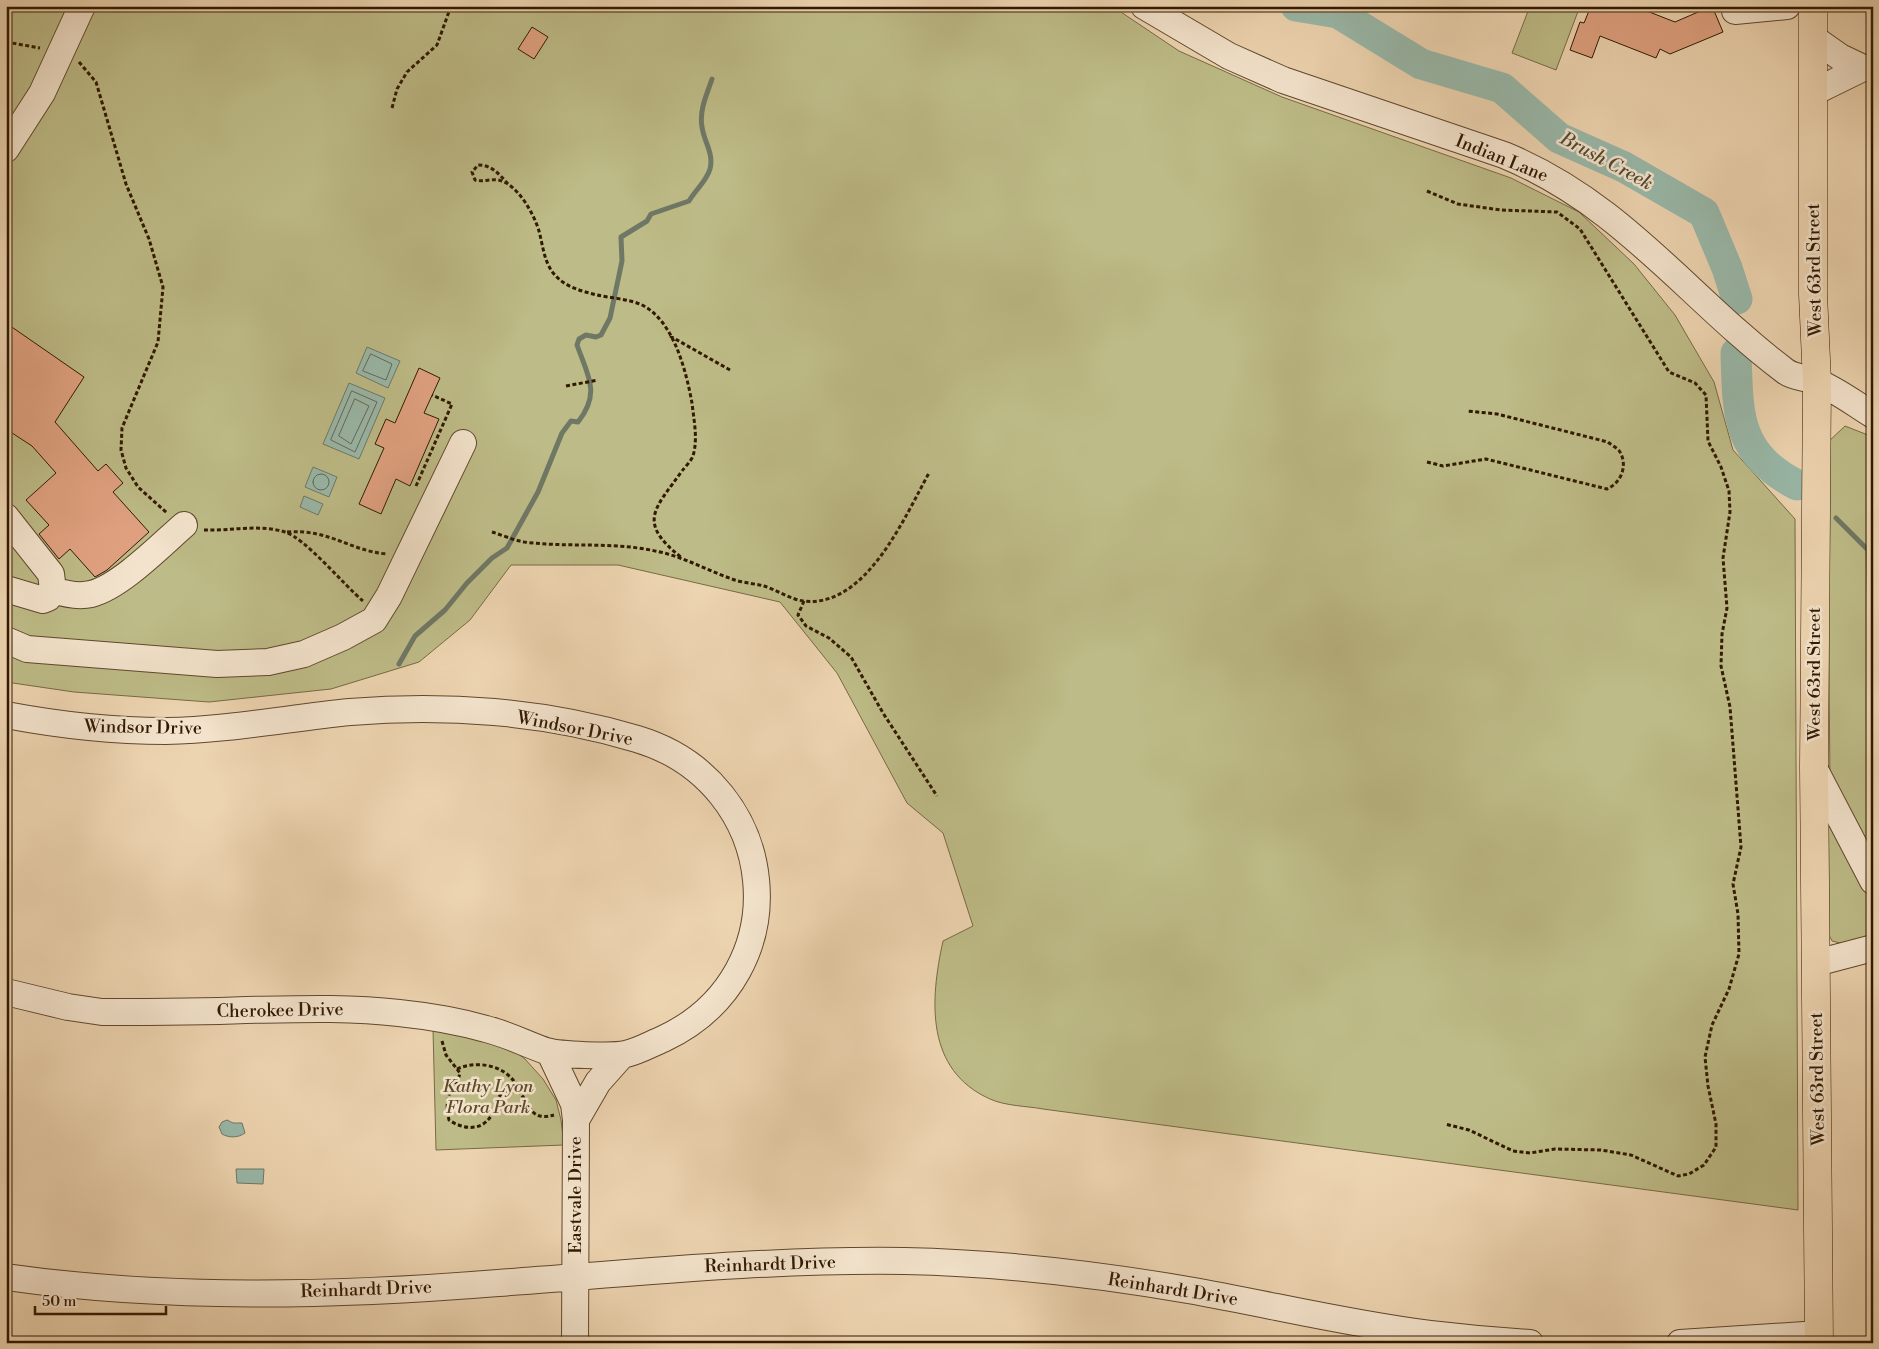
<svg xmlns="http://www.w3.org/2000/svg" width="1879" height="1349" font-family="'Libre Bodoni',serif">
  <rect width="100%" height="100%" fill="#edd4b0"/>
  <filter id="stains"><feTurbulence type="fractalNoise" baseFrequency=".004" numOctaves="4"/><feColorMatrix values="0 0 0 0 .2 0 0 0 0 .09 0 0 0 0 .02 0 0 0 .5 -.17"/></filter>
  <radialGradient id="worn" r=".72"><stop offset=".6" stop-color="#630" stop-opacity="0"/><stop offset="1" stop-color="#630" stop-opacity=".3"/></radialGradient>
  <path fill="#bdbb87" stroke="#776a44" d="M 6,6 L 1112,6 L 1179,51 L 1282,97 L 1511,178 L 1579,212 L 1634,264 L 1675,315 L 1714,382 L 1733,450 L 1795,519 L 1798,1210 L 1043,1109 C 1027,1106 1005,1106 990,1099 C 925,1070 930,1000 943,941 L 973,926 L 943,833 L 907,803 L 837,673 L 780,602 L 618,565 L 511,565 L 470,620 L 419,662 L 331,689 L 209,702 L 74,692 L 6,682 Z
    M 1530,6 L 1580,6 L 1556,70 L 1512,53 Z
    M 1845,426 L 1873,437 L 1873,867 L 1830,785 L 1827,443 Z
    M 1832,826 L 1873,903 L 1873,939 L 1840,943 L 1832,941 L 1829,935 L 1826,829 Z
    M 433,1029 L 510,1048 L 525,1059 L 543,1079 L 556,1100 L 561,1120 L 564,1145 L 436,1150 Z"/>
  <path fill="#99b8a9" stroke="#6f7865" d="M 367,347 L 400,361 L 388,388 L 356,373 Z
    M 349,383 L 385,398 L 359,459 L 323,444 Z
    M 313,467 L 337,477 L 329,497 L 305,487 Z
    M 304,496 L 323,504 L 318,515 L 300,507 Z
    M 227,1120 L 233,1123 L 242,1123 L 245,1133 C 238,1138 229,1138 222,1134 L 219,1127 L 222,1122 Z
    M 236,1169 L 264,1169 L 263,1184 L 237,1183 Z"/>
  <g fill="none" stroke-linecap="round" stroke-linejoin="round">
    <path stroke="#656854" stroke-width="1" d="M 371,354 L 392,364 L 386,380 L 363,371 Z
      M 352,391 L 377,402 L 355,452 L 331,440 Z
      M 355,399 L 369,406 L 351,444 L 339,436 Z
      M313 482a8 8 0 1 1 16 0a8 8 0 1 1-16 0Z"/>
    <path stroke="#6f7865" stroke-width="5" d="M 1836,518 L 1868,550 L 1873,714
      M 399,664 L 415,636 L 445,610 L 467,583 L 492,558 L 507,548 L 538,492 L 562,433 L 571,421 L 578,422 C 601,393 588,376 577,345 L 579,339 L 586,335 L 596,337 L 601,335 L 610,318 L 622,261 L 621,237 L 647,221 L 651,214 L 689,201 C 696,189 706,182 710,169 C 714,153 704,142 702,127 C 699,110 707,94 712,79"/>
    <path stroke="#99b8a9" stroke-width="31" d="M 1296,6 L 1338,13 L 1421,64 L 1502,88 L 1559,138 L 1624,167 L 1704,213 L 1727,268 L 1737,299
      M 1736,353 C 1738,416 1736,453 1797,485"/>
  </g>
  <path fill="#e0a180" stroke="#311900" d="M 1591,6 L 1634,6 L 1675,22 L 1712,6 L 1723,32 L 1670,54 L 1660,49 L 1656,58 L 1600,36 L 1592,58 L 1570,50 L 1580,22 L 1584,23 Z
    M 532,27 L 548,37 L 534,59 L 518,49 Z
    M 6,323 L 84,377 L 55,422 L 98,471 L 106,464 L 123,483 L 113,492 L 149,532 L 107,570 L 95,577 L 70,549 L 59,559 L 39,534 L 49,525 L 26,500 L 56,473 L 32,446 L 6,429 Z
    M 419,368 L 440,378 L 424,413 L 439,419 L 410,486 L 396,479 L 381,514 L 359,504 L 384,448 L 375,444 L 386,419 L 395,423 Z"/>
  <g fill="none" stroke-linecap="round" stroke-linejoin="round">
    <defs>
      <path id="minor" d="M 1144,6 L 1229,56 L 1283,80 L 1504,155 C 1623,204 1687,297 1785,371 C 1794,378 1807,377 1817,382 C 1837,390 1855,404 1873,415
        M 1735,11 L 1787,6
        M 1813,38 L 1840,57 L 1863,68
        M 1814,92 L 1863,68 L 1873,68
        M 6,149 L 42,93 L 82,6
        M 6,517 L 51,574 L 53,590
        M 6,589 L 43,600 L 48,598 L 53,590 C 65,594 78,597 91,594 C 120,587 161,545 184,525
        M 6,640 L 27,649 L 217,664 L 268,662 L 304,654 L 343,637 L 374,620 L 389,596 L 463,443
        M 6,715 C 59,725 112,731 166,731 C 227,730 289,718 350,712 C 444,704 545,711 637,739 C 781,782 802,974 663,1039 C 651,1044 639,1051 626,1054 C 613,1057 559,1055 546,1051 C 526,1044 507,1034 486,1029 C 458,1021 428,1016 399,1013 C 348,1007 297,1009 246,1010 C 198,1012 150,1012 102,1012 L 68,1007 L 6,992
        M 1814,768 L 1873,881
        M 1816,963 L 1873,948
        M 550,1053 L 574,1104 L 576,1120 L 575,1343
        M 576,1120 L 598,1082 L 622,1055
        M 6,1277 C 167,1300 336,1296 498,1283 C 633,1273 768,1259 905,1261 C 999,1263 1095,1274 1188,1290 C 1268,1304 1349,1324 1430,1334 C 1463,1338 1496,1341 1530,1343
        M 1680,1343 L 1819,1334"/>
      <path id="major" d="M 1813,6 L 1813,294 L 1817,382 L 1814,768 L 1819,1343"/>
    </defs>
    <use href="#minor" stroke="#60482c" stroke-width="28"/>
    <use href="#major" stroke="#311900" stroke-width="29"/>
    <path stroke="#311900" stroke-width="3" stroke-dasharray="4 2.5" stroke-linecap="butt" d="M 6,42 L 40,48
      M 79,62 L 96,82 L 126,184 L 149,239 L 163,287 L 158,342 L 122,428 L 121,450 L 126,468 L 138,487 L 167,513
      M 392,108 L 397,89 L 407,72 L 437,45 L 451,6
      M 508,184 C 499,174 492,165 478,165 L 472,172 L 475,180 C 483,182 490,179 498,180 C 517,183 534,214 539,231 C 543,246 544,262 554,274 C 565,287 581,291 597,295 C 611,298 629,299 642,305 C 674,321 686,371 692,403 C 694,421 698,439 693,456 C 691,461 685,467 682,471 C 655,509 636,522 682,558
      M 1427,191 L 1458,204 L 1501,210 L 1557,212 L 1580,229 L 1669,372 L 1695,383 L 1706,395 L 1708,441 L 1721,467 L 1729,491 L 1730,512 L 1723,558 L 1727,608 L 1722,634 L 1721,666 L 1730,707 L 1741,847 L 1733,884 L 1738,914 L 1739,954 L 1729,989 L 1712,1025 L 1705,1057 L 1708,1086 L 1716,1124 L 1716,1147 L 1704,1165 L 1689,1174 L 1678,1176 L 1631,1155 L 1601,1150 L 1555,1149 L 1530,1153 L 1513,1151 L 1469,1130 L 1445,1124
      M 670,336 L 730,370
      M 566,386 L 598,380
      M 1427,462 L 1443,466 L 1486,459 L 1607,489 C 1621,483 1628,466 1620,452 C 1618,448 1611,445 1608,442 L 1497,414 L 1467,411
      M 416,486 L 452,404 L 432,395
      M 204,530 C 230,531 260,524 285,532 C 305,538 344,585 363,601
      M 287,532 C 330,529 350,551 387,554
      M 492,532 C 502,535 513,540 524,542 C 570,548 614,541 660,552 C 687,558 712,573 738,581 C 747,583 756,584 764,586 C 777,590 790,599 803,601 C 866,609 905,516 929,473
      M 804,601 L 798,615 L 806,626 L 829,638 L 851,657 L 883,713 L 937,796
      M 442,1041 L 446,1055 L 460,1073 C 459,1078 458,1079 455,1084 C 446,1096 446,1106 449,1120 C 462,1129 481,1132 491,1116 C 500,1102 494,1086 520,1093 C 532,1107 530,1121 554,1115
      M 457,1069 C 477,1060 504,1065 516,1084 L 513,1091"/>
    <use href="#minor" stroke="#f3e3cc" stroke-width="26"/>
    <use href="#major" stroke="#edd4b0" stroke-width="28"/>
  </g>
  <g text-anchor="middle" stroke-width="5" stroke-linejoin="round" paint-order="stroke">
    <g font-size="18" fill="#311900" stroke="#f3e3cc">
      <text transform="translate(1502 158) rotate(22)" y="6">Indian Lane</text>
      <text transform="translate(1814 270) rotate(-91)" y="6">West 63rd Street</text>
      <text transform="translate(1814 674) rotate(-90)" y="6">West 63rd Street</text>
      <text transform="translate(143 727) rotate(1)" y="6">Windsor Drive</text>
      <text transform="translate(575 728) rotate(11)" y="6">Windsor Drive</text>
      <text transform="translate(280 1010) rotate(-1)" y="6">Cherokee Drive</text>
      <text transform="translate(1817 1079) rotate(-91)" y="6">West 63rd Street</text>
      <text transform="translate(575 1195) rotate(-90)" y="6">Eastvale Drive</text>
      <text transform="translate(770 1264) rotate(-2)" y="6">Reinhardt Drive</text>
      <text transform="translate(366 1289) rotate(-2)" y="6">Reinhardt Drive</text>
      <text transform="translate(1173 1289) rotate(9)" y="6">Reinhardt Drive</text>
    </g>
    <g font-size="18" font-style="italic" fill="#5b4a28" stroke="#f3e3cc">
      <text x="488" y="1092">Kathy Lyon<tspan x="488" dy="21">Flora Park</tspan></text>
    </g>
    <g font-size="19" font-style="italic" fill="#504933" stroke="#f3e3cc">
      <text transform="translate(1607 160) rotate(28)" y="7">Brush Creek</text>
    </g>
  </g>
  <rect width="1879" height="1349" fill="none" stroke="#edd4b0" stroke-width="25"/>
  <rect x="8" y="8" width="1864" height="1334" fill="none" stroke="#311900" stroke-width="2.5"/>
  <rect x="12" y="12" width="1854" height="1324" fill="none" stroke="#311900"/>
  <path d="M35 1306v8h131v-8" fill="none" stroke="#311900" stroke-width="2.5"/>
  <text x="42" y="1306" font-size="15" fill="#311900" stroke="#f3e3cc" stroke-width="4" paint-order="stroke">50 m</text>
  <rect width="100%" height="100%" filter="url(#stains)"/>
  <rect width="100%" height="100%" fill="url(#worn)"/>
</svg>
